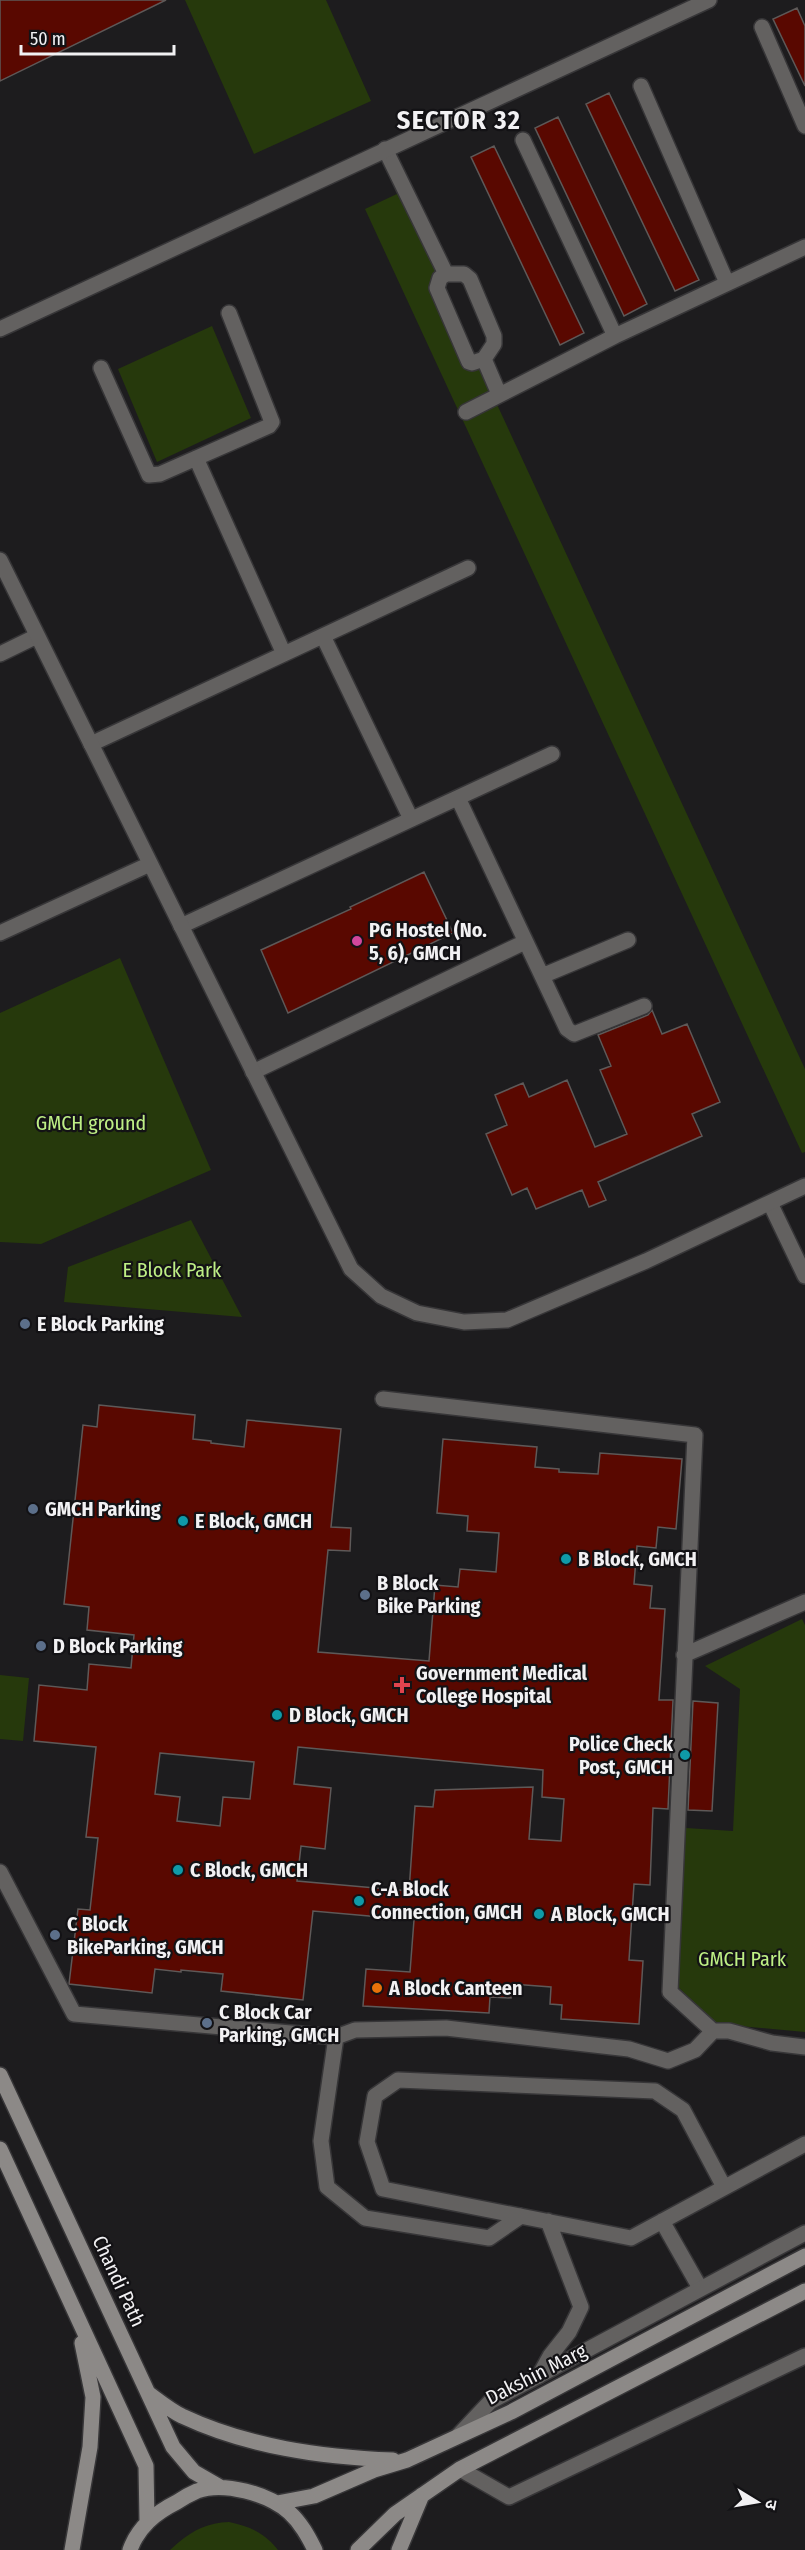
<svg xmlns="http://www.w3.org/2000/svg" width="805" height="2550" font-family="'Fira Sans Condensed','Noto Sans Devanagari',sans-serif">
  <rect width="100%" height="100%" fill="#1d1c1e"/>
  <path fill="#26390c" d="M 185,0 L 326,0 L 371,101 L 254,154 Z
    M 399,193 L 805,1069 L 805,1152 L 802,1153 L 365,209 Z
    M 212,326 L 251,418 L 157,462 L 118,369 Z
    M 120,958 L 211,1170 L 41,1244 L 0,1242 L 0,1013 Z
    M 191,1220 L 242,1317 L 64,1302 L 68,1267 Z
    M 802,1619 L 805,1625 L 805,2032 L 717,2024 L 678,1987 L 686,1828 L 733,1831 L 740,1689 L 705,1666 Z
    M 0,1675 L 29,1678 L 23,1741 L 0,1739 Z
    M 229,2522 C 249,2526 265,2533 278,2550 L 170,2550 C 188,2533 204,2523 229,2522 Z"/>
  <path fill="#590800" stroke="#5e5958" stroke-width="1.5" fill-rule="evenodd" d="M 0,0 L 166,0 L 0,81 Z
    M 797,8 L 805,26 L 805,86 L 773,19 Z
    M 609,93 L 699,280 L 675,291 L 586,104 Z
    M 558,117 L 647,304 L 624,316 L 535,128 Z
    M 494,146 L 584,333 L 560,345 L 471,157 Z
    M 424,872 L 453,933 L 288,1013 L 261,950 L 351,909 L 350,907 Z
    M 652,1010 L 662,1034 L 687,1024 L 720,1102 L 692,1114 L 702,1136 L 598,1182 L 606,1200 L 589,1207 L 582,1190 L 536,1209 L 527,1188 L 512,1195 L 486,1134 L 507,1125 L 495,1095 L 523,1083 L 529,1097 L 567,1080 L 595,1147 L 627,1134 L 600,1070 L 611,1066 L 598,1035 L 648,1015 Z
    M 99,1405 L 195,1415 L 193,1439 L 211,1441 L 211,1443 L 244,1447 L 247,1420 L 341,1429 L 331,1527 L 351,1528 L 350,1551 L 328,1550 L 318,1652 L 429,1661 L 435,1585 L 458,1587 L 460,1569 L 496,1572 L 499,1533 L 467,1531 L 468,1516 L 437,1513 L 443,1439 L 537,1447 L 535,1467 L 559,1469 L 559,1472 L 598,1474 L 600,1453 L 682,1459 L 676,1529 L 658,1527 L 656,1548 L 637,1546 L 634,1584 L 652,1586 L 650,1608 L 665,1609 L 659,1700 L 673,1700 L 668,1809 L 653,1808 L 650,1885 L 634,1884 L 629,1960 L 643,1961 L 639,2024 L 561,2019 L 562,2005 L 550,2004 L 551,1987 L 512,1984 L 511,1998 L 490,1997 L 489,2013 L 363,2006 L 366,1969 L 410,1972 L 414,1920 L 313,1911 L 303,2000 L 221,1991 L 223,1974 L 181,1970 L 181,1972 L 155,1969 L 152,1993 L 69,1984 L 78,1909 L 90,1910 L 98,1838 L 86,1837 L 96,1747 L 34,1741 L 39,1685 L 87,1690 L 89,1664 L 131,1668 L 134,1635 L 87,1630 L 89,1607 L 64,1604 L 83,1425 L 97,1427 ZM 298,1747 L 543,1770 L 542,1797 L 564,1799 L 561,1841 L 529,1839 L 533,1787 L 435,1790 L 433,1807 L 415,1806 L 409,1891 L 297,1881 L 301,1846 L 325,1849 L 331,1788 L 294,1784 ZM 160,1753 L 254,1762 L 250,1799 L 223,1797 L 220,1826 L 177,1821 L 180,1797 L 155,1794 Z
    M 693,1701 L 718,1703 L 712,1811 L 688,1810 Z"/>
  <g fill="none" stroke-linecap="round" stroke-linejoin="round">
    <defs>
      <path id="minor" d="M 762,27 L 805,126
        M 641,86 L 727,283
        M 523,140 L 615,336
        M 385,149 L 446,274 L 464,274 L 470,279 L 494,336 L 494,344 L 484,359 L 499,394
        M 446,274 L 440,278 L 437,288 L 469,362 L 472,363 L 484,359
        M 101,368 L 149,475 L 160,474 L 269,426 L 272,422 L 229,313
        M 466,412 L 615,336 L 805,247
        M 196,458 L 284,654
        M 323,636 L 411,819
        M 0,654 L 37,636
        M 91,744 L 468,568
        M 458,798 L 567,1029 L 574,1034 L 644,1006
        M 181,926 L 552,754
        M 542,976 L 628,940
        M 253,1072 L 525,942
        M 770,1203 L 805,1276
        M 383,1399 L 695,1435 L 670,1992 L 713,2031 L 729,2031 L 772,2043 L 805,2047
        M 684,1655 L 805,1602
        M 0,1872 L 74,2014 L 336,2037 L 355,2030 L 446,2028 L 629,2049 L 668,2061 L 695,2050 L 713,2031
        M 336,2037 L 321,2141 L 327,2187 L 365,2218 L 489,2238 L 521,2216
        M 724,2187 L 683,2110 L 655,2091 L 398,2080 L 375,2096 L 367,2142 L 383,2189 L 631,2238 L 805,2144
        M 662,2221 L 700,2288
        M 539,2376 L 550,2356 L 569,2332 L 581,2307 L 548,2221"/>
      <path id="tertiary" d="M 0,329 L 709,0
        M 0,560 L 351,1269 L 381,1296 L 417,1313 L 464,1322 L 507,1320 L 646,1261 L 805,1186
        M 0,933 L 150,864
        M 458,2436 L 490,2402 L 805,2233
        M 460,2469 L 509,2497 L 805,2356"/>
      <path id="secondary" d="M 0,2075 L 173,2447 L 194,2472 L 220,2487
        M 0,2149 L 146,2466 L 147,2521
        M 148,2393 C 159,2401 170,2410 182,2416 C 248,2447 321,2457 393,2460
        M 277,2503 L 314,2496 L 374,2470 L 407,2460 L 511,2412 L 805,2256
        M 72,2550 L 90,2447 L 93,2397 L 82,2343
        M 130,2550 C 138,2527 155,2513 177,2502 C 183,2498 190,2494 197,2491 C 224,2481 268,2494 289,2512 C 301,2523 308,2536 315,2550
        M 358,2550 L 395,2514 L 460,2469 L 805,2291
        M 399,2550 L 422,2495"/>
    </defs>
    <use href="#minor" stroke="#373638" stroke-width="18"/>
    <use href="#tertiary" stroke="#373638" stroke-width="18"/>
    <use href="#secondary" stroke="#373638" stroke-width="18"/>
    <use href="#minor" stroke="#636160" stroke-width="15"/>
    <use href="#tertiary" stroke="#636160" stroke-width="15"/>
    <use href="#secondary" stroke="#8c8987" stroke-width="15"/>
  </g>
  <circle fill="#d1479c" stroke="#131215" stroke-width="2" cx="357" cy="941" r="6"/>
  <g fill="#5c6f8a" stroke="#131215" stroke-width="2">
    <circle cx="25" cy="1324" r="6"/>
    <circle cx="33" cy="1509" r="6"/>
    <circle cx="365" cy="1595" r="6"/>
    <circle cx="41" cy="1646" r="6"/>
    <circle cx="55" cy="1935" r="6"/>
    <circle cx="207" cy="2023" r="6"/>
  </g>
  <g fill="#0f9aa8" stroke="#131215" stroke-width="2">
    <circle cx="183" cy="1521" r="6"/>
    <circle cx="566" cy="1559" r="6"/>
    <circle cx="277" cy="1715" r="6"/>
    <circle cx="685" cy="1755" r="6"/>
    <circle cx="178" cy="1870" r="6"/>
    <circle cx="359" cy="1901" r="6"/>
    <circle cx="539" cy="1914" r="6"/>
  </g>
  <path fill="#e0444e" stroke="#131215" stroke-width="2" d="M399 1676h6v6h6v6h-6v6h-6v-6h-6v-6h6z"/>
  <circle fill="#e8710a" stroke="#131215" stroke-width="2" cx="377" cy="1988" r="6"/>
  <g text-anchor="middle" stroke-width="4.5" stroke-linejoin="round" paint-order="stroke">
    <g font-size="20" font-weight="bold" fill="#f2f1f3" stroke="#131215" text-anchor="start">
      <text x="369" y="937">PG Hostel (No.<tspan x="369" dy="23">5, 6), GMCH</tspan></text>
      <text x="37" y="1331">E Block Parking</text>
      <text x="45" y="1516">GMCH Parking</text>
      <text x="195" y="1528">E Block, GMCH</text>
      <text x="578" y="1566">B Block, GMCH</text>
      <text x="377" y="1590">B Block<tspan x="377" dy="23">Bike Parking</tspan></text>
      <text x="53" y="1653">D Block Parking</text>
      <text x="416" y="1680">Government Medical<tspan x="416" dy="23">College Hospital</tspan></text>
      <text x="289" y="1722">D Block, GMCH</text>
      <text x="673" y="1751" text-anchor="end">Police Check<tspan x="673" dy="23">Post, GMCH</tspan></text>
      <text x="190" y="1877">C Block, GMCH</text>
      <text x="371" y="1896">C-A Block<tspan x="371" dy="23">Connection, GMCH</tspan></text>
      <text x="551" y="1921">A Block, GMCH</text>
      <text x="67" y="1931">C Block<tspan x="67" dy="23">BikeParking, GMCH</tspan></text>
      <text x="389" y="1995">A Block Canteen</text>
      <text x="219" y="2019">C Block Car<tspan x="219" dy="23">Parking, GMCH</tspan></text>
    </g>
    <g font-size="20" fill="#beef85" stroke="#131215">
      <text x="91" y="1130">GMCH ground</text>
      <text x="172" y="1277">E Block Park</text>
      <text x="742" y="1966">GMCH Park</text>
    </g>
    <g font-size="20" fill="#f2f1f3" stroke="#131215">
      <text transform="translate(119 2281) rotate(65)" y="7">Chandi Path</text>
      <text transform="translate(536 2374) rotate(-27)" y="7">Dakshin Marg</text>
    </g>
    <g font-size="26" font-weight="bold" letter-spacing="1.5" fill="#f2f1f3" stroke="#131215">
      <text x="459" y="129">SECTOR 32</text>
    </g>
  </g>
  <g transform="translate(757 2502) rotate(101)" stroke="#131215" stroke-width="4.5" paint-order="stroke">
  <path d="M0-4.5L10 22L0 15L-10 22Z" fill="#f2f1f3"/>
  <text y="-9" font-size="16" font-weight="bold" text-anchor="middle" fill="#f2f1f3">उ</text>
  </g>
  <path d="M21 45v9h153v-9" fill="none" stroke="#f2f1f3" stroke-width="3"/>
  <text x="30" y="45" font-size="18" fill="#f2f1f3" stroke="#131215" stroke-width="4.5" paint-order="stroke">50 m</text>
</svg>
